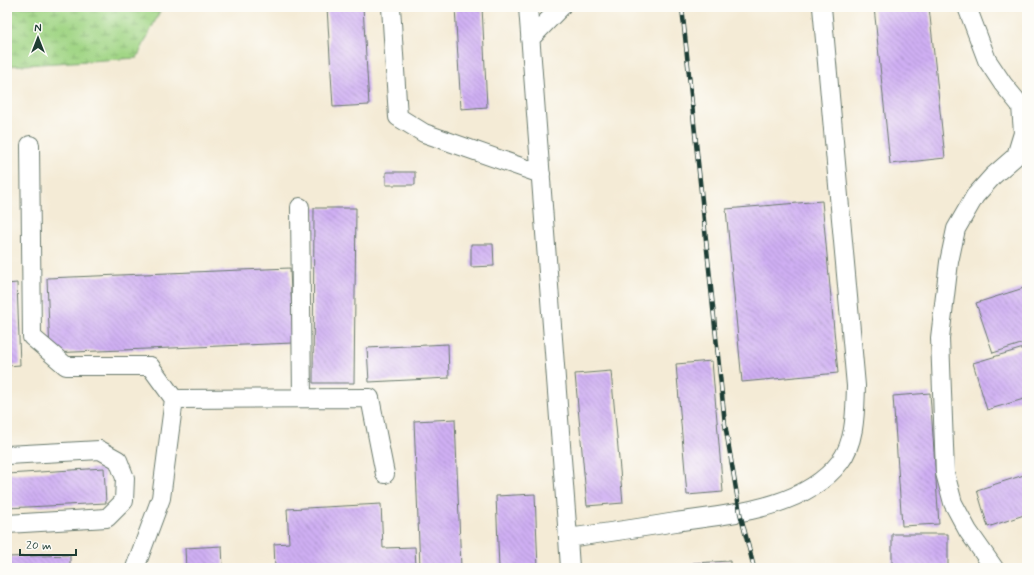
<svg xmlns="http://www.w3.org/2000/svg" width="1034" height="575" font-family="Mynerve,sans-serif">
  <defs>
    <pattern id="wetland-marsh" width="20" height="14" patternUnits="userSpaceOnUse"><rect width="20" height="14" fill="#a2d686"/><path d="M1 5h8M5 5V1M11 12h8M15 12V8" fill="none" stroke="#83af6e"/></pattern>
    <pattern id="building-back-hatch" width="6" height="6" patternUnits="userSpaceOnUse"><rect width="6" height="6" fill="#cfaff3"/><path d="M-1 5l2 2M0 0l6 6M5-1l2 2" fill="none" stroke="#a790c6"/></pattern>
  </defs>
  <rect width="100%" height="100%" fill="#fdfcf7"/>
  <filter id="ink" filterUnits="userSpaceOnUse"><feTurbulence type="fractalNoise" baseFrequency=".025" numOctaves="2"/><feDisplacementMap in="SourceGraphic" scale="8" xChannelSelector="R" yChannelSelector="G"/><feConvolveMatrix kernelMatrix="1 2 1 2 8 2 1 2 1" color-interpolation-filters="sRGB"/></filter>
  <filter id="wash" filterUnits="userSpaceOnUse"><feTurbulence type="fractalNoise" baseFrequency=".012" numOctaves="4" result="noise"/><feDisplacementMap in="SourceGraphic" scale="16" xChannelSelector="R" yChannelSelector="G"/><feGaussianBlur stdDeviation="0.9" result="paint"/><feColorMatrix in="noise" values="0 0 0 0 0 0 0 0 0 0 0 0 0 0 0 0 0 1.4 0 .05"/><feComposite in="paint" operator="in"/></filter>
  <g filter="url(#wash)">
    <rect width="100%" height="100%" fill="#f4ebd6"/>
    <path fill="url(#wetland-marsh)" stroke="#608a5d" d="M 7,7 L 162,7 L 137,58 L 7,66 Z"/>
    <g id="blocks">
      <path fill="url(#building-back-hatch)" d="M 327,7 L 363,7 L 369,105 L 333,107 Z
        M 455,7 L 482,7 L 487,107 L 461,109 Z
        M 874,7 L 929,7 L 945,158 L 890,164 Z
        M 386,172 L 415,172 L 415,185 L 386,185 Z
        M 822,201 L 838,373 L 742,382 L 726,209 Z
        M 314,208 L 356,208 L 354,383 L 313,383 Z
        M 471,244 L 493,244 L 494,266 L 471,267 Z
        M 290,268 L 293,343 L 50,353 L 47,278 Z
        M 17,283 L 20,365 L 7,366 L 7,284 Z
        M 1027,287 L 1027,342 L 993,353 L 976,303 Z
        M 448,344 L 449,378 L 369,382 L 367,348 Z
        M 1027,347 L 1027,398 L 987,410 L 973,363 Z
        M 712,361 L 723,492 L 687,495 L 676,364 Z
        M 611,371 L 623,503 L 587,506 L 575,374 Z
        M 930,393 L 939,524 L 902,526 L 893,396 Z
        M 455,419 L 461,568 L 420,568 L 414,421 Z
        M 104,468 L 106,503 L 7,508 L 7,474 Z
        M 1027,474 L 1027,514 L 988,527 L 977,490 Z
        M 535,494 L 538,568 L 499,568 L 496,496 Z
        M 381,504 L 383,548 L 415,547 L 416,568 L 275,568 L 274,544 L 289,543 L 287,509 Z
        M 892,534 L 948,534 L 948,568 L 892,568 Z
        M 222,546 L 223,568 L 186,568 L 185,548 Z
        M 70,555 L 70,568 L 7,568 L 7,557 Z
        M 730,561 L 730,568 L 693,568 L 693,563 Z"/>
    </g>
  </g>
  <g filter="url(#ink)">
    <use href="#blocks" fill-opacity="0" stroke="#6a7a6d" stroke-width="1"/>
    <g fill="none" stroke-linecap="round" stroke-linejoin="round">
      <defs>
        <path id="minor" d="M 391,7 L 398,117 L 424,133 L 541,174
          M 528,7 L 568,538
          M 967,7 L 987,60 L 1003,84 L 1021,106 L 1023,133 L 1016,156 L 993,176 L 975,196 L 956,229 L 949,262 L 940,338 L 945,473 L 953,503 L 968,531 L 994,568
          M 530,39 L 561,7
          M 30,145 L 32,337 L 66,366 L 150,366 L 174,399
          M 300,207 L 302,398
          M 7,455 L 100,450 L 118,460 L 125,478 L 124,501 L 107,518 L 7,524
          M 135,568 L 161,498 L 174,399 L 370,398 L 385,474
          M 570,568 L 568,538 C 604,533 640,528 676,522 C 730,514 804,509 840,462 C 856,441 855,410 856,386 L 822,7"/>
      </defs>
      <use href="#minor" stroke="#6a7a6d" stroke-width="20"/>
      <use href="#minor" stroke="#fff" stroke-width="18"/>
      <defs>
        <path id="rail" d="M 682,7 L 725,424 L 740,513 L 754,568"/>
      </defs>
      <use href="#rail" stroke="#1f3d34" stroke-width="4.5"/>
      <use href="#rail" stroke="#fdfcf7" stroke-width="3" stroke-dasharray="9" stroke-linecap="butt"/>
    </g>
  </g>
  <rect width="1034" height="575" fill="none" stroke="#fdfcf7" stroke-width="24"/>
  <g transform="translate(38 38)" stroke="#fdfcf7" stroke-width="3" paint-order="stroke">
  <path d="M0-3L7 15L0 10L-7 15Z" fill="#1f3d34"/>
  <text y="-6" font-size="11" font-weight="bold" text-anchor="middle" fill="#1f3d34">N</text>
  </g>
  <path d="M20 549v6h56v-6" fill="none" stroke="#1f3d34" stroke-width="2"/>
  <text x="26" y="549" font-size="12" fill="#1f3d34" stroke="#fdfcf7" stroke-width="3" paint-order="stroke">20 m</text>
</svg>
